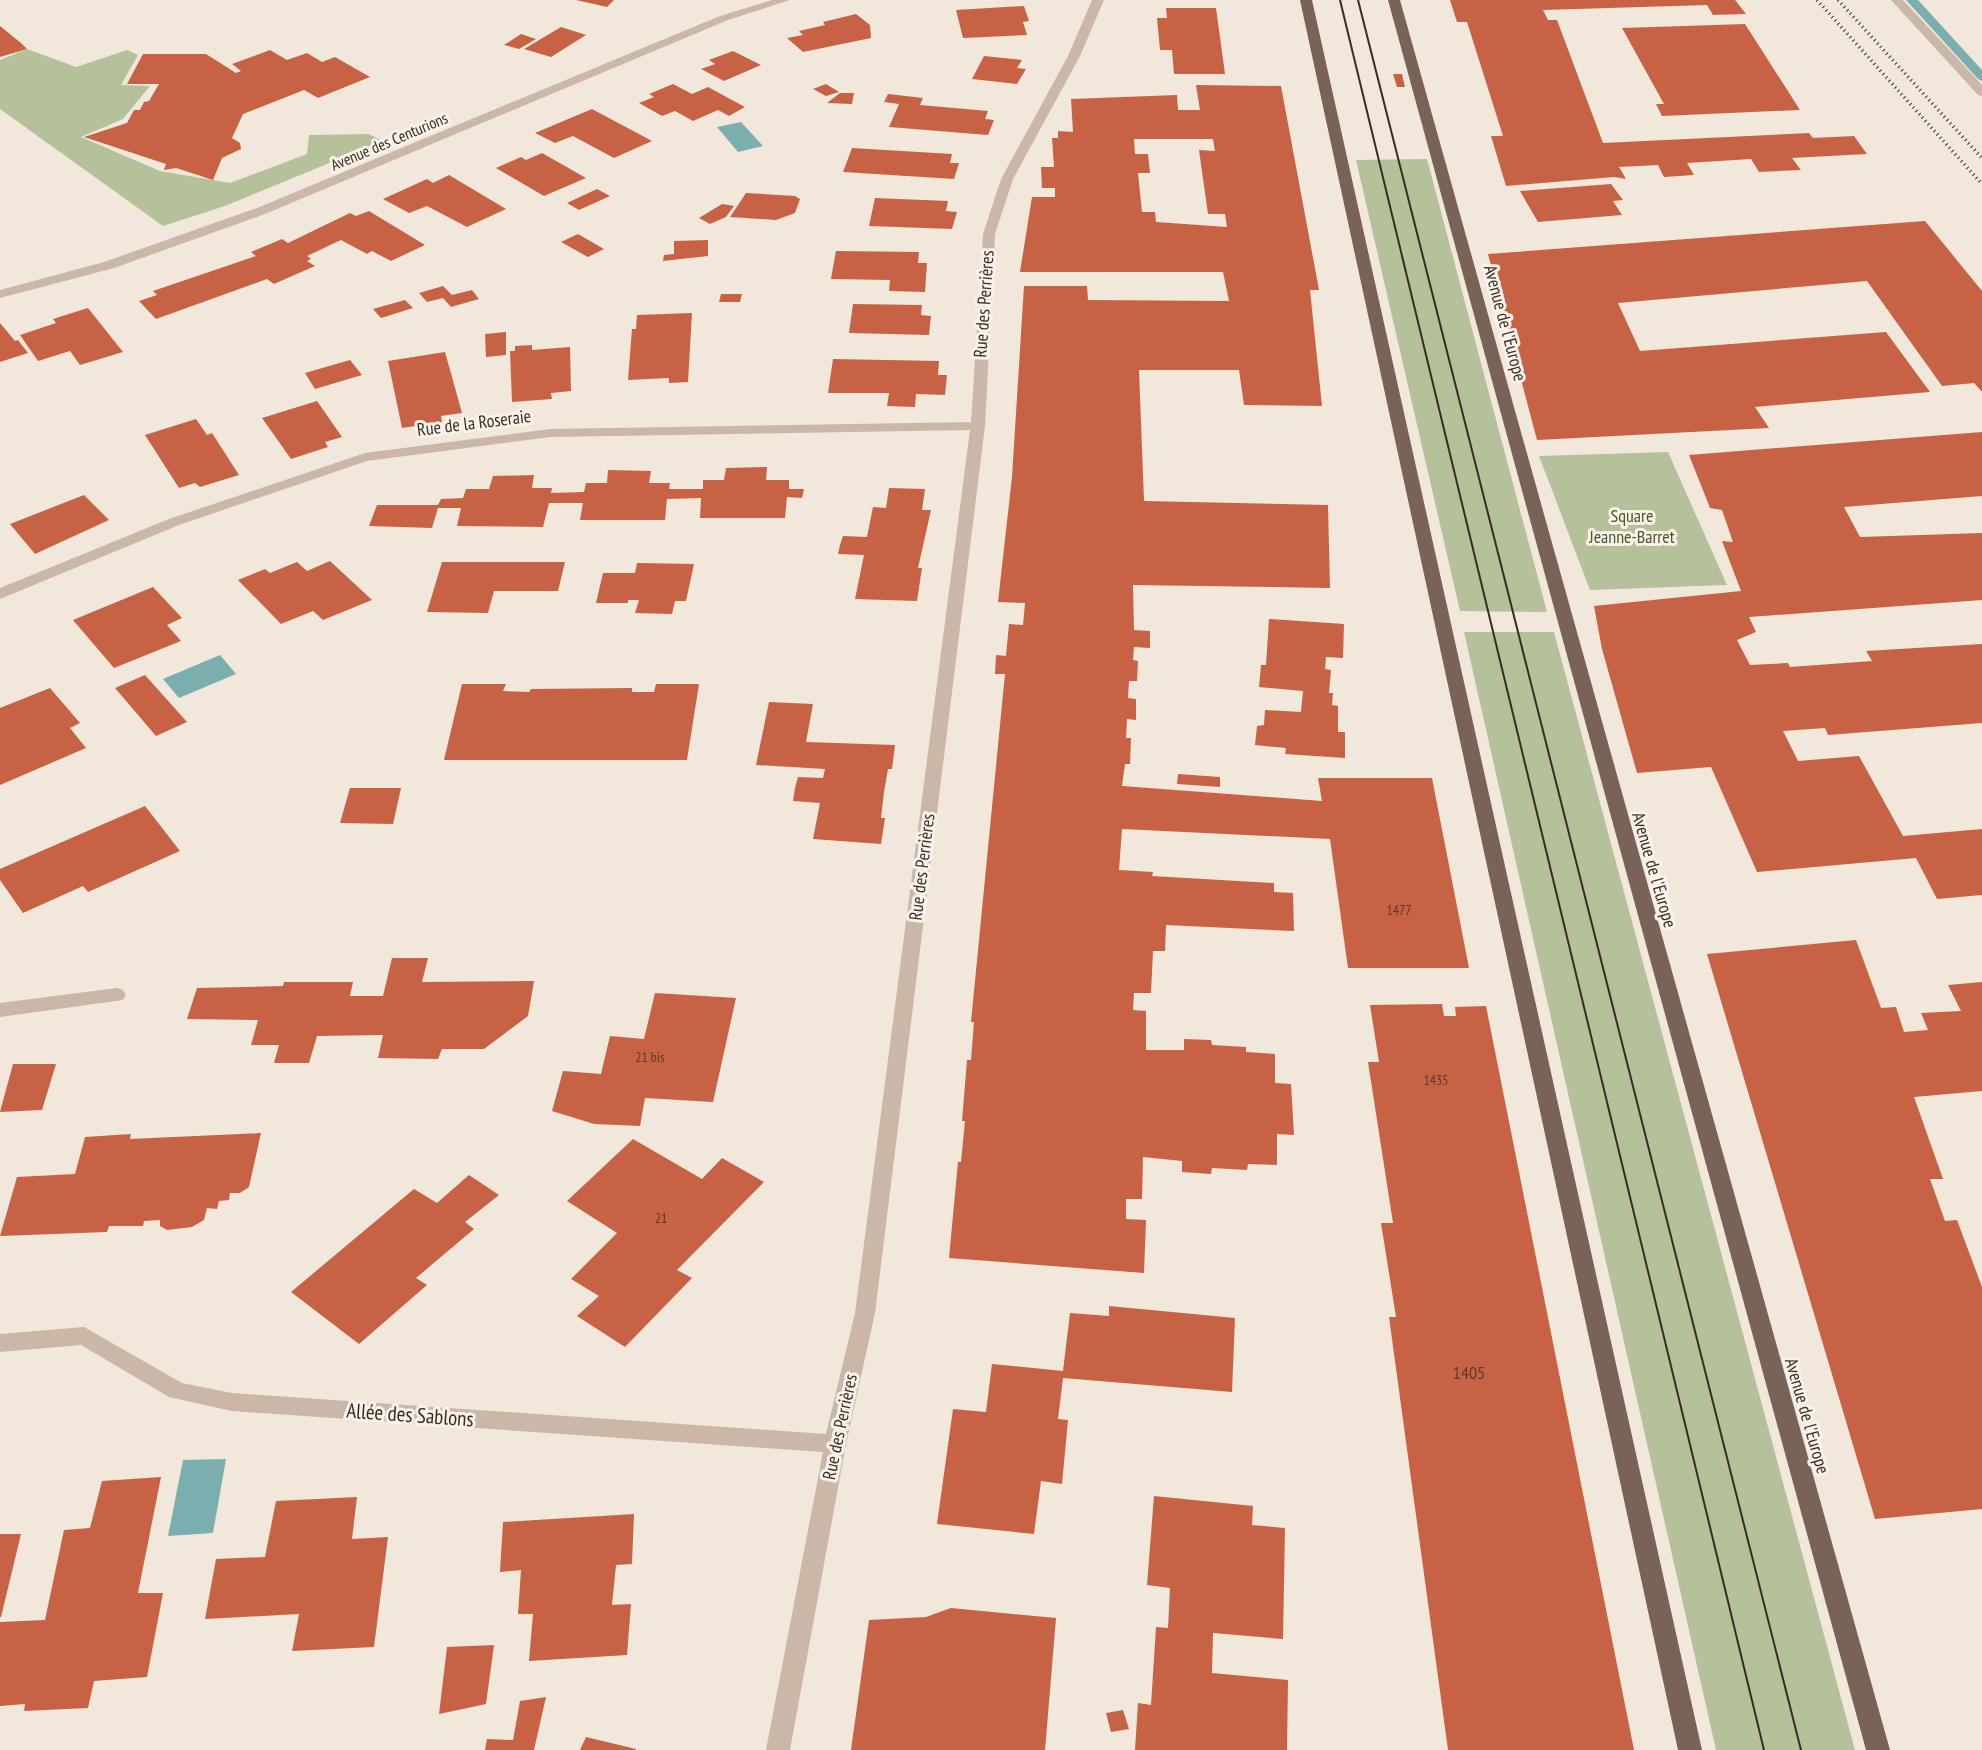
<svg xmlns="http://www.w3.org/2000/svg" width="1982" height="1750" font-family="'PT Sans Narrow',sans-serif">
  <rect width="100%" height="100%" fill="#f2e7db"/>
  <path fill="#b5c19b" d="M 27,49 L 76,67 L 127,50 L 138,55 L 121,85 L 150,86 L 123,119 L 81,137 L 160,171 L 230,183 L 307,154 L 309,135 L 369,134 L 383,141 L 225,206 L 163,226 L 0,109 L 0,60 Z
    M 1427,159 L 1547,612 L 1460,611 L 1356,160 Z
    M 1668,452 L 1727,585 L 1590,590 L 1539,456 Z
    M 1464,632 L 1554,632 L 1855,1750 L 1716,1750 Z"/>
  <path fill="#7aaeaf" d="M 741,122 L 763,146 L 738,152 L 717,127 Z
    M 220,655 L 236,674 L 179,698 L 163,679 Z
    M 226,1459 L 213,1533 L 168,1536 L 183,1460 Z"/>
  <g fill="none" stroke-linecap="round" stroke-linejoin="round">
    <path fill="#7aaeaf" fill-rule="evenodd" d="M 1906,0 L 1918,0 L 1982,70 L 1982,81 L 1978,79 Z"/>
  </g>
  <path fill="#c76245" fill-rule="evenodd" d="M 576,0 L 614,0 L 607,7 Z
    M 1450,0 L 1735,0 L 1746,14 L 1713,15 L 1707,5 L 1543,10 L 1548,20 L 1557,20 L 1603,143 L 1809,133 L 1813,138 L 1854,136 L 1867,154 L 1792,158 L 1801,170 L 1759,172 L 1751,159 L 1687,163 L 1694,175 L 1664,177 L 1658,165 L 1619,167 L 1626,179 L 1614,177 L 1506,186 L 1491,136 L 1503,136 L 1467,22 L 1457,22 Z
    M 1024,6 L 1029,21 L 1023,22 L 1027,35 L 963,38 L 956,10 Z
    M 1166,8 L 1216,8 L 1225,74 L 1174,74 L 1172,50 L 1160,50 L 1157,18 L 1167,18 Z
    M 856,14 L 870,25 L 871,38 L 803,52 L 787,38 L 803,35 L 799,31 L 825,25 L 823,22 Z
    M 1745,24 L 1800,110 L 1662,116 L 1656,104 L 1664,104 L 1622,28 Z
    M 0,26 L 21,43 L 27,49 L 0,57 Z
    M 561,27 L 586,35 L 551,57 L 524,49 Z
    M 521,34 L 536,39 L 519,49 L 504,45 Z
    M 270,50 L 287,60 L 307,53 L 322,62 L 335,57 L 370,77 L 318,98 L 304,90 L 243,114 L 232,138 L 240,143 L 241,149 L 222,158 L 213,180 L 176,168 L 164,170 L 166,164 L 84,137 L 127,123 L 134,110 L 140,110 L 144,102 L 149,101 L 159,84 L 127,84 L 143,54 L 206,54 L 236,73 L 241,71 L 232,64 Z
    M 733,51 L 761,65 L 724,81 L 701,69 L 715,64 L 709,60 Z
    M 984,56 L 1022,60 L 1017,68 L 1026,69 L 1017,84 L 972,79 Z
    M 1393,74 L 1402,74 L 1405,87 L 1397,87 Z
    M 673,84 L 692,94 L 708,87 L 745,107 L 729,116 L 718,110 L 693,121 L 675,111 L 662,116 L 639,103 L 654,97 L 649,94 Z
    M 826,84 L 839,92 L 826,96 L 813,89 Z
    M 1196,85 L 1281,86 L 1319,290 L 1310,290 L 1322,406 L 1244,405 L 1239,370 L 1139,370 L 1144,501 L 1328,505 L 1330,588 L 1133,585 L 1134,630 L 1150,631 L 1150,648 L 1134,647 L 1133,660 L 1138,661 L 1137,681 L 1129,681 L 1128,698 L 1136,699 L 1136,720 L 1127,719 L 1126,738 L 1131,738 L 1130,764 L 1125,764 L 1122,786 L 1322,801 L 1318,778 L 1432,778 L 1469,968 L 1348,968 L 1330,839 L 1122,829 L 1119,870 L 1153,872 L 1152,876 L 1274,883 L 1274,892 L 1293,893 L 1294,931 L 1166,925 L 1165,951 L 1153,951 L 1151,993 L 1134,993 L 1133,1010 L 1146,1011 L 1146,1050 L 1184,1050 L 1184,1039 L 1211,1040 L 1212,1045 L 1246,1047 L 1246,1052 L 1275,1054 L 1275,1083 L 1291,1084 L 1294,1135 L 1277,1134 L 1277,1165 L 1248,1164 L 1247,1170 L 1212,1168 L 1211,1174 L 1182,1172 L 1182,1161 L 1143,1157 L 1142,1199 L 1126,1199 L 1126,1219 L 1146,1220 L 1144,1273 L 949,1258 L 958,1162 L 961,1162 L 965,1121 L 962,1121 L 967,1060 L 971,1060 L 974,1022 L 971,1022 L 1005,674 L 995,674 L 996,655 L 1006,656 L 1009,624 L 1023,625 L 1025,603 L 998,602 L 1012,477 L 1024,286 L 1087,286 L 1088,300 L 1229,301 L 1223,272 L 1020,272 L 1032,197 L 1055,197 L 1055,188 L 1042,188 L 1041,167 L 1054,167 L 1052,138 L 1058,138 L 1058,131 L 1073,132 L 1071,99 L 1177,95 L 1178,110 L 1200,110 ZM 1134,139 L 1213,139 L 1215,151 L 1199,150 L 1208,214 L 1225,214 L 1227,227 L 1156,222 L 1155,212 L 1142,212 L 1138,173 L 1150,173 L 1148,154 L 1135,154 Z
    M 840,93 L 854,93 L 852,104 L 827,103 Z
    M 888,94 L 923,98 L 920,105 L 988,111 L 985,119 L 994,120 L 988,135 L 889,127 L 899,104 L 884,102 Z
    M 592,109 L 652,141 L 614,158 L 573,136 L 555,143 L 535,133 Z
    M 852,148 L 952,154 L 950,163 L 959,163 L 954,179 L 843,172 Z
    M 542,153 L 586,178 L 544,196 L 496,168 L 521,157 L 526,160 Z
    M 449,175 L 506,209 L 467,227 L 427,206 L 409,213 L 383,199 L 427,179 L 433,183 Z
    M 1611,184 L 1623,200 L 1613,201 L 1622,215 L 1538,222 L 1520,191 Z
    M 597,189 L 610,196 L 579,210 L 567,203 Z
    M 746,193 L 795,196 L 800,199 L 795,213 L 776,220 L 730,217 Z
    M 875,198 L 948,201 L 946,211 L 957,212 L 952,229 L 869,226 Z
    M 722,204 L 734,206 L 726,217 L 710,224 L 699,218 Z
    M 369,211 L 425,245 L 391,261 L 372,251 L 367,254 L 341,240 L 307,256 L 311,259 L 307,261 L 315,266 L 274,284 L 267,279 L 156,319 L 139,301 L 157,295 L 153,291 L 256,256 L 251,252 L 282,239 L 288,243 L 350,213 L 356,216 Z
    M 1925,221 L 1982,291 L 1982,392 L 1974,383 L 1942,386 L 1867,281 L 1618,303 L 1640,351 L 1886,332 L 1930,392 L 1755,407 L 1769,428 L 1537,440 L 1488,254 Z
    M 578,234 L 604,249 L 588,257 L 561,242 Z
    M 708,240 L 708,256 L 663,261 L 664,255 L 674,254 L 674,241 Z
    M 836,251 L 919,252 L 918,263 L 927,263 L 925,292 L 889,291 L 890,280 L 831,279 Z
    M 443,286 L 452,295 L 472,290 L 479,299 L 451,307 L 443,298 L 427,302 L 419,293 Z
    M 721,294 L 742,294 L 740,302 L 719,302 Z
    M 405,300 L 413,308 L 381,318 L 373,309 Z
    M 853,304 L 922,305 L 921,315 L 931,316 L 929,335 L 849,333 Z
    M 88,308 L 123,352 L 80,365 L 70,351 L 38,361 L 20,335 L 56,323 L 53,319 Z
    M 692,313 L 688,382 L 669,383 L 669,378 L 628,380 L 632,329 L 636,329 L 637,315 Z
    M 0,323 L 15,341 L 18,340 L 28,353 L 0,362 Z
    M 506,332 L 506,355 L 486,357 L 485,334 Z
    M 532,345 L 532,350 L 570,347 L 571,391 L 551,393 L 552,399 L 512,402 L 510,351 L 515,351 L 515,346 Z
    M 445,352 L 462,413 L 441,416 L 442,422 L 402,428 L 388,361 Z
    M 833,359 L 939,361 L 938,375 L 947,375 L 945,395 L 916,394 L 915,407 L 887,406 L 889,393 L 828,393 Z
    M 350,360 L 362,375 L 315,389 L 305,373 Z
    M 317,401 L 342,437 L 325,442 L 328,447 L 291,459 L 262,418 Z
    M 196,419 L 207,435 L 212,433 L 239,475 L 200,487 L 195,483 L 179,488 L 145,435 Z
    M 1982,432 L 1982,496 L 1844,507 L 1860,537 L 1982,533 L 1982,600 L 1749,617 L 1756,632 L 1737,640 L 1750,665 L 1788,663 L 1790,667 L 1872,661 L 1866,651 L 1982,644 L 1982,723 L 1828,735 L 1825,728 L 1783,731 L 1798,761 L 1859,756 L 1903,836 L 1982,829 L 1982,895 L 1937,899 L 1916,858 L 1757,872 L 1711,767 L 1637,773 L 1602,649 L 1594,606 L 1741,591 L 1722,541 L 1733,542 L 1722,510 L 1710,508 L 1689,455 Z
    M 767,467 L 766,480 L 789,480 L 789,489 L 804,489 L 802,498 L 787,497 L 785,518 L 700,518 L 701,498 L 667,499 L 665,520 L 580,520 L 583,503 L 549,503 L 543,527 L 457,526 L 461,508 L 438,508 L 432,528 L 369,526 L 377,505 L 438,505 L 441,499 L 463,498 L 466,489 L 489,489 L 493,476 L 534,475 L 532,488 L 552,488 L 551,493 L 584,492 L 586,483 L 607,483 L 608,470 L 651,471 L 649,483 L 670,483 L 669,489 L 703,489 L 703,480 L 724,480 L 726,468 Z
    M 889,488 L 925,489 L 922,510 L 931,510 L 918,568 L 922,568 L 917,601 L 855,599 L 864,555 L 838,554 L 840,545 L 843,536 L 867,537 L 873,507 L 886,508 Z
    M 84,495 L 109,520 L 35,554 L 10,524 Z
    M 330,561 L 372,600 L 323,620 L 313,611 L 281,624 L 238,580 L 265,569 L 270,573 L 297,562 L 307,571 Z
    M 442,562 L 565,562 L 558,591 L 494,591 L 488,613 L 427,612 Z
    M 637,563 L 694,564 L 686,601 L 675,601 L 672,614 L 635,613 L 639,600 L 628,600 L 628,603 L 596,603 L 603,573 L 635,573 Z
    M 153,587 L 182,618 L 167,625 L 181,641 L 114,668 L 73,620 Z
    M 1269,619 L 1344,624 L 1343,658 L 1326,657 L 1325,669 L 1331,670 L 1329,693 L 1333,693 L 1332,705 L 1338,706 L 1338,732 L 1345,732 L 1345,758 L 1285,754 L 1286,748 L 1255,745 L 1257,726 L 1264,725 L 1265,710 L 1301,712 L 1303,691 L 1259,687 L 1261,665 L 1266,665 Z
    M 145,675 L 187,722 L 156,736 L 115,688 Z
    M 462,684 L 506,684 L 503,691 L 529,692 L 531,689 L 632,688 L 632,692 L 654,692 L 656,684 L 699,684 L 687,760 L 444,760 Z
    M 50,688 L 80,723 L 70,728 L 86,748 L 0,785 L 0,708 Z
    M 769,702 L 813,704 L 806,742 L 895,745 L 892,769 L 888,769 L 884,792 L 881,818 L 885,818 L 881,844 L 813,839 L 820,803 L 793,801 L 795,788 L 798,777 L 823,778 L 825,769 L 756,765 Z
    M 1178,774 L 1220,777 L 1220,787 L 1177,784 Z
    M 350,788 L 401,788 L 393,824 L 340,823 Z
    M 145,806 L 180,851 L 88,892 L 83,886 L 23,913 L 0,880 L 0,869 Z
    M 1856,940 L 1881,1008 L 1896,1007 L 1904,1032 L 1928,1030 L 1921,1013 L 1961,1011 L 1948,985 L 1982,982 L 1982,1091 L 1914,1097 L 1943,1179 L 1930,1179 L 1945,1221 L 1957,1220 L 1982,1287 L 1982,1509 L 1875,1519 L 1707,954 Z
    M 392,958 L 428,958 L 422,982 L 534,981 L 528,1016 L 484,1049 L 442,1049 L 438,1059 L 378,1058 L 383,1035 L 317,1036 L 309,1063 L 274,1063 L 279,1045 L 251,1045 L 258,1020 L 187,1019 L 197,988 L 283,986 L 284,982 L 353,982 L 350,996 L 383,996 Z
    M 655,993 L 736,998 L 713,1102 L 645,1098 L 640,1126 L 594,1124 L 552,1111 L 563,1071 L 601,1074 L 610,1036 L 644,1039 Z
    M 1442,1004 L 1444,1016 L 1456,1016 L 1455,1007 L 1486,1006 L 1634,1750 L 1448,1750 L 1389,1317 L 1396,1317 L 1381,1223 L 1393,1223 L 1368,1062 L 1379,1062 L 1370,1005 Z
    M 13,1064 L 56,1064 L 42,1110 L 0,1112 Z
    M 261,1133 L 249,1187 L 240,1193 L 230,1193 L 229,1200 L 219,1201 L 217,1209 L 207,1208 L 204,1220 L 192,1227 L 167,1230 L 160,1226 L 160,1220 L 144,1221 L 143,1226 L 109,1226 L 107,1232 L 0,1236 L 17,1177 L 75,1174 L 85,1137 L 131,1134 L 130,1139 Z
    M 633,1139 L 702,1179 L 722,1158 L 764,1182 L 677,1270 L 692,1278 L 625,1347 L 577,1316 L 599,1296 L 571,1279 L 617,1233 L 567,1201 Z
    M 469,1175 L 499,1195 L 465,1222 L 474,1229 L 416,1278 L 427,1285 L 359,1344 L 291,1292 L 414,1189 L 437,1203 Z
    M 1109,1306 L 1235,1318 L 1232,1392 L 1063,1378 L 1058,1419 L 1068,1420 L 1062,1484 L 1041,1481 L 1034,1534 L 937,1524 L 953,1409 L 986,1412 L 992,1364 L 1063,1371 L 1070,1313 L 1109,1316 Z
    M 161,1477 L 138,1593 L 163,1593 L 147,1677 L 94,1681 L 88,1708 L 24,1711 L 25,1704 L 0,1706 L 0,1622 L 45,1620 L 64,1530 L 90,1528 L 102,1481 Z
    M 1154,1496 L 1253,1506 L 1252,1525 L 1285,1528 L 1283,1639 L 1213,1633 L 1212,1673 L 1288,1680 L 1287,1750 L 1135,1750 L 1138,1703 L 1151,1705 L 1156,1627 L 1168,1628 L 1170,1588 L 1147,1585 Z
    M 357,1497 L 352,1539 L 388,1537 L 374,1647 L 292,1651 L 299,1614 L 205,1619 L 216,1559 L 265,1557 L 276,1501 Z
    M 634,1514 L 632,1564 L 616,1565 L 612,1605 L 631,1604 L 627,1655 L 529,1661 L 533,1614 L 518,1614 L 521,1570 L 500,1572 L 503,1522 Z
    M 0,1534 L 21,1534 L 1,1617 L 0,1617 Z
    M 951,1608 L 1056,1618 L 1045,1750 L 851,1750 L 869,1620 L 926,1617 Z
    M 494,1645 L 486,1704 L 439,1714 L 447,1647 Z
    M 546,1697 L 534,1750 L 485,1750 L 487,1739 L 513,1740 L 520,1701 Z
    M 1123,1710 L 1129,1729 L 1111,1732 L 1106,1713 Z
    M 586,1737 L 636,1749 L 636,1750 L 580,1750 Z"/>
  <g fill="none" stroke-linecap="round" stroke-linejoin="round">
    <path fill="#cab7a7" fill-rule="evenodd" d="M 117,988 L 123,990 L 126,995 L 123,1000 L 0,1017 L 0,1003 Z"/>
    <path fill="#cab7a7" fill-rule="evenodd" d="M 772,0 L 790,0 L 728,20 L 265,214 L 114,268 L 0,298 L 0,290 L 104,262 L 257,208 L 720,16 Z
      M 1092,0 L 1104,0 L 1080,56 L 1013,179 L 995,234 L 985,426 L 875,1313 L 846,1444 L 790,1750 L 766,1750 L 823,1452 L 232,1411 L 169,1397 L 81,1345 L 0,1352 L 0,1334 L 84,1327 L 182,1383 L 232,1393 L 826,1434 L 855,1313 L 970,430 L 550,437 L 367,461 L 179,525 L 0,599 L 0,588 L 169,519 L 365,453 L 550,429 L 971,422 L 983,234 L 1001,179 L 1068,56 Z
      M 1891,0 L 1903,0 L 1982,85 L 1982,96 L 1978,95 Z"/>
    <path fill="#796359" fill-rule="evenodd" d="M 1300,0 L 1312,0 L 1702,1750 L 1678,1750 Z
      M 1388,0 L 1400,0 L 1890,1750 L 1866,1750 Z"/>
    <path stroke="#372c28" stroke-width="2" d="M 1340,0 L 1764,1750
      M 1358,0 L 1801,1750"/>
    <path stroke="#372c28" stroke-width="3.5" stroke-dasharray="1 3.5" stroke-linecap="butt" d="M 1817,0 L 1982,184
      M 1838,0 L 1982,158"/>
  </g>
  <g text-anchor="middle" stroke-width="6" stroke-linejoin="round" paint-order="stroke">
    <g font-size="14" fill="#5b3a2f">
      <text x="1399" y="915">1477</text>
      <text x="650" y="1062">21 bis</text>
      <text x="1436" y="1085">1435</text>
      <text x="661" y="1223">21</text>
    </g>
    <g font-size="16" fill="#372c28" stroke="#faf1e8">
      <text transform="translate(389 141) rotate(-23)" y="6">Avenue des Centurions</text>
    </g>
    <g font-size="18" fill="#372c28" stroke="#faf1e8">
      <text transform="translate(984 304) rotate(-86)" y="6">Rue des Perrières</text>
      <text transform="translate(1505 323) rotate(75)" y="6">Avenue de l'Europe</text>
      <text transform="translate(474 423) rotate(-7)" y="6">Rue de la Roseraie</text>
      <text transform="translate(922 867) rotate(-83)" y="6">Rue des Perrières</text>
      <text transform="translate(1654 870) rotate(74)" y="6">Avenue de l'Europe</text>
      <text transform="translate(1807 1416) rotate(74)" y="6">Avenue de l'Europe</text>
      <text transform="translate(840 1427) rotate(-78)" y="6">Rue des Perrières</text>
    </g>
    <g font-size="18" fill="#47552b" stroke="#faf1e8">
      <text x="1632" y="522">Square<tspan x="1632" dy="21">Jeanne-Barret</tspan></text>
    </g>
    <g font-size="18" fill="#5b3a2f">
      <text x="1469" y="1379">1405</text>
    </g>
    <g font-size="21" fill="#372c28" stroke="#faf1e8">
      <text transform="translate(410 1415) rotate(4)" y="7">Allée des Sablons</text>
    </g>
  </g>
</svg>
